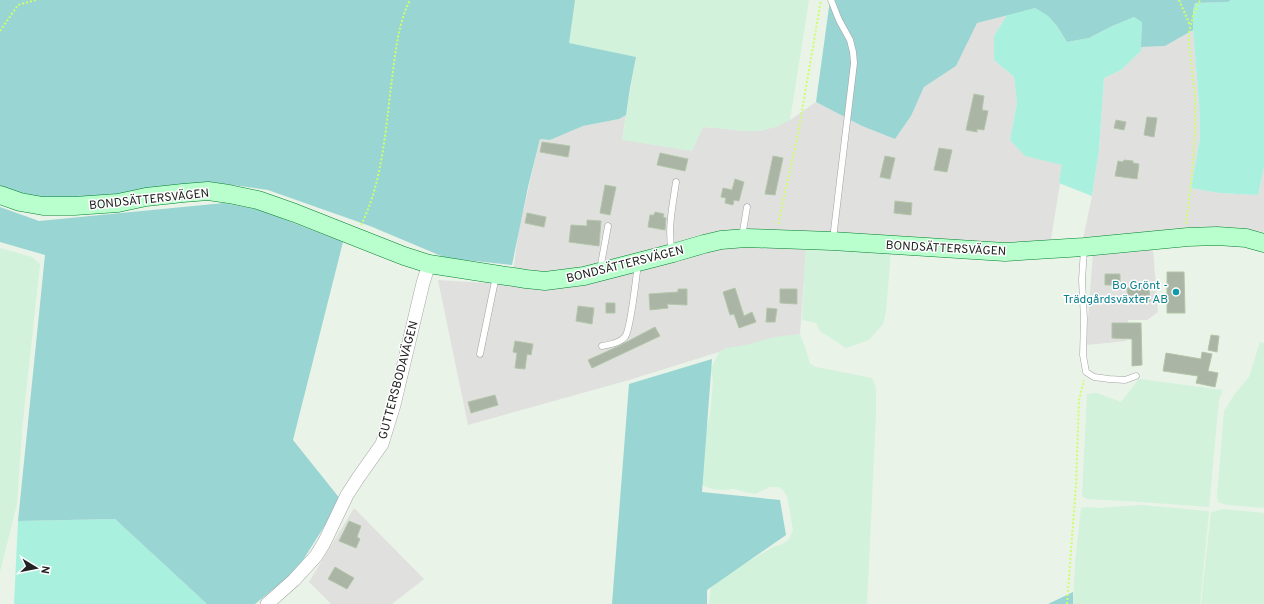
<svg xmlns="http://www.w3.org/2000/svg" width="1264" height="604" font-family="Overpass,sans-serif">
  <rect width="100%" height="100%" fill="#e9f3e8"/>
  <path fill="#e0e0df" d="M 1007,15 L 994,36 L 994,60 L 1014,77 L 1017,103 L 1010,140 L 1026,156 L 1063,165 L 1050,245 L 1023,248 L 781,232 L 565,274 L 514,271 L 514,265 L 519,229 L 540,139 L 550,140 L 583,126 L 619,119 L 626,115 L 622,140 L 702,127 L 718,128 L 744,131 L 760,131 L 790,120 L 816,102 L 862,126 L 895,139 L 911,116 L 924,87 L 956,66 L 976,23 Z
    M 1193,30 L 1199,103 L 1200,138 L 1191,188 L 1219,193 L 1258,195 L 1264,167 L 1264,239 L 1082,244 L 1092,196 L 1099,150 L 1104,78 L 1121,70 L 1141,51 L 1141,47 L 1165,46 Z
    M 773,246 L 806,250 L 800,334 L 719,352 L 629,380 L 468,425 L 438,280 L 563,288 L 724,248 Z
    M 1153,249 L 1158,312 L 1147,320 L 1128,320 L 1126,341 L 1086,345 L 1093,253 Z
    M 354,508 L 424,579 L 392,604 L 331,604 L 309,582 Z"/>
  <path fill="#d2f2dc" d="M 574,0 L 809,0 L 790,120 L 776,127 L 760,131 L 744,131 L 718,128 L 703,127 L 692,151 L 622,140 L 636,57 L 568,44 Z
    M 806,239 L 891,251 L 886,312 L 883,324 L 869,340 L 846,348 L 820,331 L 816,323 L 802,320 Z
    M 0,248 L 32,257 L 40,264 L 22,430 L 17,504 L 0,572 Z
    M 800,334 L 806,350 L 810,364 L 816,367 L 872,378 L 876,388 L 876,414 L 867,604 L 709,604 L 711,588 L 719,579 L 773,547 L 783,544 L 789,539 L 793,530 L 787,496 L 783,490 L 778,487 L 770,487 L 755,494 L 733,489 L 724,490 L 712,489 L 702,485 L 700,478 L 700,449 L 710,415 L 713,381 L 711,369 L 719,352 L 727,348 L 746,345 L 775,337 Z
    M 1260,342 L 1264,343 L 1264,508 L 1227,505 L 1218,502 L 1217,496 L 1224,411 L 1234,395 L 1249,377 Z
    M 1139,379 L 1223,390 L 1219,399 L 1209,507 L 1142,502 L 1087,499 L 1082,496 L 1087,394 L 1097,393 L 1121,402 Z
    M 1141,505 L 1208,511 L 1209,512 L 1200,604 L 1073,604 L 1075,564 L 1081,508 L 1086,507 L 1099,508 Z
    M 1223,509 L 1264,513 L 1264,604 L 1201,604 L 1211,512 Z"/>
  <path fill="#aaf0de" d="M 1231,0 L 1264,0 L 1264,167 L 1258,195 L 1219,193 L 1191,188 L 1200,138 L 1199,103 L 1193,30 L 1193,11 L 1195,3 L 1228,2 Z
    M 1035,8 L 1048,16 L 1057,26 L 1067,42 L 1089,38 L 1110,27 L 1134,17 L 1142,21 L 1141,51 L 1121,70 L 1104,78 L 1099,150 L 1092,196 L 1059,183 L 1062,165 L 1025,156 L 1010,140 L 1017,103 L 1014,77 L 994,60 L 994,36 L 1007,15 Z
    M 115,519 L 207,604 L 14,604 L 18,521 Z"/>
  <path fill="#99d5d2" d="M 0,0 L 575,0 L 569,43 L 636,57 L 630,88 L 626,115 L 619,119 L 583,126 L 550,140 L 540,139 L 528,187 L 512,265 L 446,258 L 370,226 L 268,190 L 211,182 L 105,199 L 44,202 L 0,189 Z
    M 830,0 L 1231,0 L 1228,2 L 1195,3 L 1193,11 L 1193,30 L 1165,46 L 1141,47 L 1142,22 L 1134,17 L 1110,27 L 1089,38 L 1067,42 L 1057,26 L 1048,16 L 1035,8 L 977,23 L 956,66 L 924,87 L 911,116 L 895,139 L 862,126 L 816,102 Z
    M 224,203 L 260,210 L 343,242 L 293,440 L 341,500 L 296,571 L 255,604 L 207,604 L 115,519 L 18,521 L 45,255 L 0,242 L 0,207 L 39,221 Z
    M 712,359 L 702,492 L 780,500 L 786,535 L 707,590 L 707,604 L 612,604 L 629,384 Z
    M 1073,592 L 1073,604 L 1048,604 Z"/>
  <path fill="#abb5a6" stroke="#b2c6a8" d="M 974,94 L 984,96 L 982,110 L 988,111 L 984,130 L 977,129 L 977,132 L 966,130 Z
    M 1147,117 L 1157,118 L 1154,137 L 1144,135 Z
    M 1116,120 L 1126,122 L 1124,130 L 1114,128 Z
    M 542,142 L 570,146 L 568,157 L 540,152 Z
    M 939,148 L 952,150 L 947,172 L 934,170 Z
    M 660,153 L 688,159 L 685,171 L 657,165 Z
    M 773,156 L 783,158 L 775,195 L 765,194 Z
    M 885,156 L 895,158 L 890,179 L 880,177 Z
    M 1124,160 L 1133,161 L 1133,163 L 1139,164 L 1137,179 L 1115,176 L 1118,161 L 1123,162 Z
    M 735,179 L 744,182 L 739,201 L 734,200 L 733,205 L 725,203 L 726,198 L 721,197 L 723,188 L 732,190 Z
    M 605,185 L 616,187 L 610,215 L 600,213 Z
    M 895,201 L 912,203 L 911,215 L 894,213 Z
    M 655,212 L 664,214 L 663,217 L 666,218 L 665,230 L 648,227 L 650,215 L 654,215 Z
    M 527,213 L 546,217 L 544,227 L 525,223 Z
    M 587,220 L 601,221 L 599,246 L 569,242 L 571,225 L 587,226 Z
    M 1167,272 L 1184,272 L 1185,313 L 1167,313 Z
    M 1105,274 L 1120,274 L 1120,285 L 1105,285 Z
    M 1149,287 L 1150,301 L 1128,302 L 1127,288 Z
    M 735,288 L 744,316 L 752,312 L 756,322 L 739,328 L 734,314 L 730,315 L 723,292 Z
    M 678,289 L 687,289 L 687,305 L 667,304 L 668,308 L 650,310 L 649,294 L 678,292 Z
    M 780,289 L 797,289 L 797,304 L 780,303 Z
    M 606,303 L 615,303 L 615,313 L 606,313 Z
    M 578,306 L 594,308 L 592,324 L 576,321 Z
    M 767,308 L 777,309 L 775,322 L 766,322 Z
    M 1112,323 L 1141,323 L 1142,365 L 1132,366 L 1132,339 L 1112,338 Z
    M 655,327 L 660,336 L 592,368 L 588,360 L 619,346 Z
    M 1211,335 L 1219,336 L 1217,352 L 1208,350 Z
    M 515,341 L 533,344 L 531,355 L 527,354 L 525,369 L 515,368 L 517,353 L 513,352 Z
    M 1202,352 L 1212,354 L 1208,371 L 1218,373 L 1215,387 L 1196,383 L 1198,376 L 1163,371 L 1166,353 L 1201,359 Z
    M 495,395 L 498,405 L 471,413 L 468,402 Z
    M 349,521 L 361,526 L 357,537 L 360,539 L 356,548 L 339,541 Z
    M 335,567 L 354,578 L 347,589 L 328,579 Z"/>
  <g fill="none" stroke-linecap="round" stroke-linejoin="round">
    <defs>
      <path id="lane" d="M 831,0 L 839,20 L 850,40 L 853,52 L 854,63 L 833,239
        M 742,237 L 747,207
        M 1084,249 L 1082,280 L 1084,319 L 1083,355 L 1086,372 L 1094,377 L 1109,379 L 1125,380 L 1136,376
        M 672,252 C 667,229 673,204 676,182
        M 600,270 L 608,226
        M 602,346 C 609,345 620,343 625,337 C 631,329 636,277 638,264
        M 480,354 L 496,276"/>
      <path id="street" d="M 267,604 L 294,580 L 316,556 L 324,543 L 347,495 L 358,478 L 382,444 L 394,405 L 423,283 L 429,264"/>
      <path id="secondary" d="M 0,195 L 20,202 L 43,206 L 74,206 L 118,203 L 146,197 L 183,193 L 208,191 L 229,194 L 258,200 L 295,213 L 404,256 L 429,264 L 526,279 L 545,281 L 584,276 L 673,253 L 704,244 L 721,240 L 746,238 L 832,241 L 1005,252 L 1084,247 L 1188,237 L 1217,236 L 1246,238 L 1264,243"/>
    </defs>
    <use href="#lane" stroke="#a3a3a3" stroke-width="7"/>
    <use href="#street" stroke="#a3a3a3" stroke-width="14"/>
    <use href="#secondary" stroke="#00812d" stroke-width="19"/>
    <path stroke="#cdff6c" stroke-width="2" stroke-dasharray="2 2" stroke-linecap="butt" d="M 1179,0 L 1190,25
      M 0,31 L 18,5 L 36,0
      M 778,224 L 798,134 L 821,0
      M 1186,224 L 1192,177 L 1195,134 L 1195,96 L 1189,45 L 1189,33 L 1193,16 L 1199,2 L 1202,0
      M 361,225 C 384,180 386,121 393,71 C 396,47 399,22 410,0
      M 1067,604 L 1076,484 L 1079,400 L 1084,380"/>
    <use href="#lane" stroke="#fff" stroke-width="6"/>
    <use href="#street" stroke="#fff" stroke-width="13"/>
    <use href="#secondary" stroke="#b9ffcd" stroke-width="18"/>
  </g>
  <circle fill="#0f9aa8" stroke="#fff" stroke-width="1.5" cx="1176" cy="292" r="4"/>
  <g text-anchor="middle" stroke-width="3" stroke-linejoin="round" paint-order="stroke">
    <g font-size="12" fill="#222" stroke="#fff">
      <text transform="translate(149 199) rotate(-6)" y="4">BONDSÄTTERSVÄGEN</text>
      <text transform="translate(946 248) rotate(3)" y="4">BONDSÄTTERSVÄGEN</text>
      <text transform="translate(625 264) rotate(-14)" y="4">BONDSÄTTERSVÄGEN</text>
      <text transform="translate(398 380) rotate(-75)" y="4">GUTTERSBODAVÄGEN</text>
    </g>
    <g font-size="12" fill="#0d838f" stroke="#fff" text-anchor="end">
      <text x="1168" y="289">Bo Grönt -<tspan x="1168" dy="14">Trädgårdsväxter AB</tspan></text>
    </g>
  </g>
  <g transform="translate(36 568) rotate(100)" stroke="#ffffff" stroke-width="3" paint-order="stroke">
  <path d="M0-3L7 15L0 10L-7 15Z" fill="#222222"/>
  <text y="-6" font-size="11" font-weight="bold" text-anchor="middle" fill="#222222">N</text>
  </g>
</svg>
